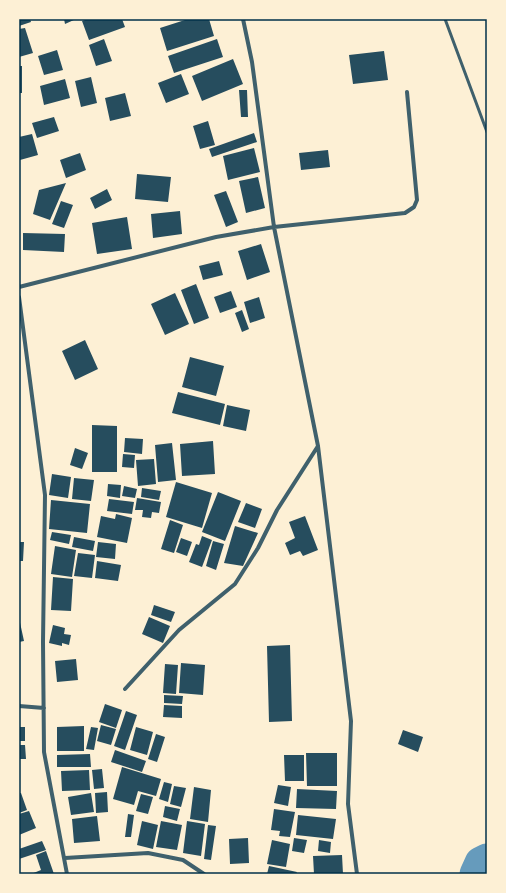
<svg xmlns="http://www.w3.org/2000/svg" width="506" height="893" font-family="'Libre Baskerville',serif">
  <rect width="100%" height="100%" fill="#fdf0d5"/>
  <g fill="none" stroke-linecap="round" stroke-linejoin="round">
    <path stroke="#669bbc" stroke-width="33" d="M 476,874 L 481,863 L 487,860"/>
  </g>
  <path fill="#264d5e" d="M 19,19 L 30,19 L 31,22 L 19,26 Z
    M 64,19 L 76,19 L 65,24 Z
    M 88,19 L 122,19 L 125,27 L 89,40 L 82,21 Z
    M 188,19 L 209,19 L 214,36 L 167,51 L 160,28 Z
    M 25,28 L 33,53 L 19,57 L 19,29 Z
    M 104,39 L 112,61 L 96,66 L 89,45 Z
    M 217,39 L 223,57 L 174,73 L 168,56 Z
    M 57,50 L 63,70 L 44,75 L 38,56 Z
    M 384,51 L 388,80 L 353,84 L 349,55 Z
    M 233,59 L 243,84 L 202,101 L 192,76 Z
    M 19,66 L 22,66 L 22,93 L 19,93 Z
    M 181,74 L 189,94 L 166,103 L 158,83 Z
    M 91,77 L 97,103 L 81,107 L 75,81 Z
    M 65,79 L 70,98 L 44,105 L 40,86 Z
    M 239,90 L 247,90 L 248,117 L 241,117 Z
    M 125,93 L 131,116 L 110,121 L 105,98 Z
    M 54,117 L 59,131 L 37,138 L 32,123 Z
    M 208,121 L 215,145 L 200,149 L 193,126 Z
    M 254,133 L 257,142 L 212,157 L 209,149 Z
    M 32,134 L 38,155 L 20,160 L 19,137 Z
    M 254,148 L 260,172 L 228,180 L 223,156 Z
    M 328,150 L 330,167 L 301,170 L 299,153 Z
    M 80,153 L 86,170 L 66,178 L 60,160 Z
    M 137,174 L 171,177 L 168,202 L 135,199 Z
    M 258,177 L 265,208 L 246,213 L 239,181 Z
    M 66,183 L 50,220 L 33,214 L 39,190 Z
    M 107,189 L 112,200 L 95,209 L 90,198 Z
    M 226,191 L 238,222 L 226,227 L 214,195 Z
    M 61,201 L 73,205 L 64,228 L 52,224 Z
    M 180,211 L 182,234 L 153,238 L 151,214 Z
    M 127,217 L 132,249 L 97,254 L 92,223 Z
    M 23,233 L 65,234 L 64,252 L 23,250 Z
    M 261,244 L 270,272 L 247,280 L 238,251 Z
    M 219,261 L 223,275 L 203,280 L 199,266 Z
    M 196,284 L 209,318 L 194,324 L 181,290 Z
    M 231,291 L 237,307 L 220,313 L 214,297 Z
    M 175,293 L 189,324 L 165,335 L 151,304 Z
    M 259,297 L 265,318 L 250,323 L 244,302 Z
    M 242,310 L 249,329 L 242,332 L 235,313 Z
    M 85,340 L 98,369 L 75,380 L 62,351 Z
    M 190,357 L 224,366 L 216,396 L 182,387 Z
    M 178,392 L 225,404 L 220,425 L 172,413 Z
    M 227,405 L 250,410 L 246,431 L 223,426 Z
    M 92,425 L 117,426 L 117,472 L 92,472 Z
    M 125,438 L 143,439 L 142,454 L 124,452 Z
    M 213,441 L 215,474 L 182,476 L 180,444 Z
    M 172,443 L 176,480 L 158,482 L 155,445 Z
    M 75,448 L 88,453 L 82,469 L 70,465 Z
    M 123,454 L 135,455 L 134,468 L 122,467 Z
    M 154,459 L 156,484 L 138,486 L 136,460 Z
    M 52,474 L 71,477 L 68,498 L 49,495 Z
    M 74,478 L 94,480 L 91,501 L 72,499 Z
    M 176,482 L 212,493 L 202,528 L 166,517 Z
    M 108,484 L 121,485 L 120,498 L 107,496 Z
    M 124,486 L 137,489 L 135,498 L 122,496 Z
    M 142,488 L 161,491 L 159,500 L 141,497 Z
    M 218,492 L 241,501 L 225,541 L 202,532 Z
    M 137,498 L 161,502 L 159,513 L 152,512 L 151,518 L 142,517 L 143,510 L 135,510 Z
    M 109,499 L 134,502 L 132,514 L 107,511 Z
    M 51,500 L 90,504 L 87,533 L 49,529 Z
    M 246,503 L 262,509 L 255,528 L 238,522 Z
    M 116,514 L 132,518 L 127,543 L 97,537 L 101,516 L 115,519 Z
    M 305,516 L 318,550 L 303,556 L 300,551 L 290,555 L 285,543 L 295,538 L 289,522 Z
    M 170,520 L 183,525 L 174,553 L 161,549 Z
    M 235,526 L 258,533 L 243,566 L 224,563 Z
    M 52,532 L 71,535 L 69,544 L 50,540 Z
    M 202,536 L 212,540 L 202,567 L 189,562 L 196,544 L 199,545 Z
    M 74,537 L 95,541 L 93,551 L 72,547 Z
    M 181,538 L 192,542 L 187,556 L 176,552 Z
    M 213,541 L 224,544 L 216,570 L 206,566 Z
    M 19,542 L 24,542 L 23,561 L 19,561 Z
    M 98,542 L 116,544 L 115,559 L 96,557 Z
    M 55,546 L 76,550 L 72,577 L 51,574 Z
    M 78,553 L 95,555 L 92,578 L 74,576 Z
    M 97,561 L 121,565 L 118,581 L 95,578 Z
    M 53,577 L 73,579 L 71,611 L 51,610 Z
    M 154,605 L 175,612 L 171,622 L 151,615 Z
    M 149,617 L 170,626 L 163,643 L 142,634 Z
    M 19,618 L 24,641 L 19,642 Z
    M 53,625 L 65,628 L 64,634 L 71,635 L 69,645 L 62,643 L 62,646 L 49,643 Z
    M 290,645 L 292,721 L 269,722 L 267,646 Z
    M 76,659 L 78,680 L 57,682 L 55,661 Z
    M 181,663 L 205,665 L 203,695 L 179,693 Z
    M 165,664 L 178,665 L 176,694 L 163,693 Z
    M 164,695 L 183,696 L 182,704 L 164,703 Z
    M 105,704 L 122,710 L 116,728 L 99,722 Z
    M 164,705 L 182,706 L 182,718 L 163,717 Z
    M 126,711 L 137,715 L 125,750 L 114,746 Z
    M 101,725 L 116,729 L 111,745 L 97,741 Z
    M 84,726 L 84,751 L 57,751 L 57,727 Z
    M 19,727 L 25,727 L 25,741 L 19,741 Z
    M 91,727 L 98,728 L 94,750 L 86,749 Z
    M 136,727 L 153,732 L 147,755 L 130,750 Z
    M 403,730 L 423,737 L 418,752 L 398,744 Z
    M 156,734 L 165,737 L 157,762 L 148,759 Z
    M 19,745 L 25,745 L 26,759 L 19,759 Z
    M 115,750 L 146,761 L 142,772 L 111,762 Z
    M 306,753 L 337,753 L 337,786 L 307,786 Z
    M 90,754 L 91,767 L 57,767 L 57,755 Z
    M 284,755 L 304,755 L 304,781 L 285,781 Z
    M 122,767 L 161,779 L 156,796 L 138,791 L 134,805 L 113,799 Z
    M 102,769 L 104,788 L 94,789 L 92,770 Z
    M 89,770 L 90,790 L 62,791 L 61,771 Z
    M 164,782 L 172,784 L 168,802 L 159,799 Z
    M 278,785 L 291,787 L 288,806 L 274,803 Z
    M 174,786 L 186,788 L 181,807 L 170,804 Z
    M 194,787 L 211,790 L 208,822 L 190,819 Z
    M 297,789 L 337,791 L 336,809 L 296,808 Z
    M 107,792 L 108,812 L 96,813 L 95,793 Z
    M 19,793 L 21,793 L 27,810 L 19,813 Z
    M 91,793 L 94,812 L 71,815 L 68,797 Z
    M 141,794 L 153,797 L 148,814 L 136,811 Z
    M 165,806 L 180,809 L 177,821 L 163,817 Z
    M 274,809 L 295,812 L 290,837 L 279,836 L 280,831 L 271,830 Z
    M 29,811 L 36,828 L 19,835 L 19,814 Z
    M 128,814 L 134,815 L 131,837 L 125,837 Z
    M 298,815 L 336,819 L 333,839 L 296,835 Z
    M 97,816 L 100,841 L 74,843 L 72,819 Z
    M 142,821 L 158,825 L 153,849 L 137,845 Z
    M 161,821 L 182,825 L 177,850 L 156,847 Z
    M 187,821 L 205,824 L 201,856 L 183,853 Z
    M 208,825 L 216,826 L 211,860 L 204,859 Z
    M 248,838 L 249,863 L 230,864 L 229,839 Z
    M 294,838 L 307,840 L 304,853 L 292,851 Z
    M 272,840 L 290,844 L 286,867 L 267,864 Z
    M 319,840 L 331,842 L 330,853 L 318,851 Z
    M 42,841 L 46,850 L 19,859 L 19,849 Z
    M 46,851 L 54,874 L 31,874 L 41,870 L 36,855 Z
    M 342,855 L 343,874 L 314,874 L 313,856 Z
    M 269,866 L 297,872 L 296,874 L 267,874 Z"/>
  <g fill="none" stroke-linecap="round" stroke-linejoin="round">
    <path stroke="#3f606c" stroke-width="3" d="M 445,19 L 487,132"/>
    <path stroke="#3f606c" stroke-width="4" d="M 243,19 L 252,62 L 274,227 L 318,446 L 351,721 L 348,804 L 357,874
      M 19,287 L 216,237 L 274,227 L 405,213 L 414,207 L 417,200 L 407,92
      M 19,297 L 45,495 L 43,642 L 44,752 L 67,874
      M 125,689 L 179,630 L 235,584 L 258,548 L 277,510 L 318,446
      M 19,706 L 44,708
      M 65,858 L 148,853 L 183,860 L 204,874"/>
  </g>
  <rect width="506" height="893" fill="none" stroke="#fdf0d5" stroke-width="40"/>
  <rect x="20" y="20" width="466" height="853" fill="none" stroke="#003049" stroke-width="1.5"/>
</svg>
